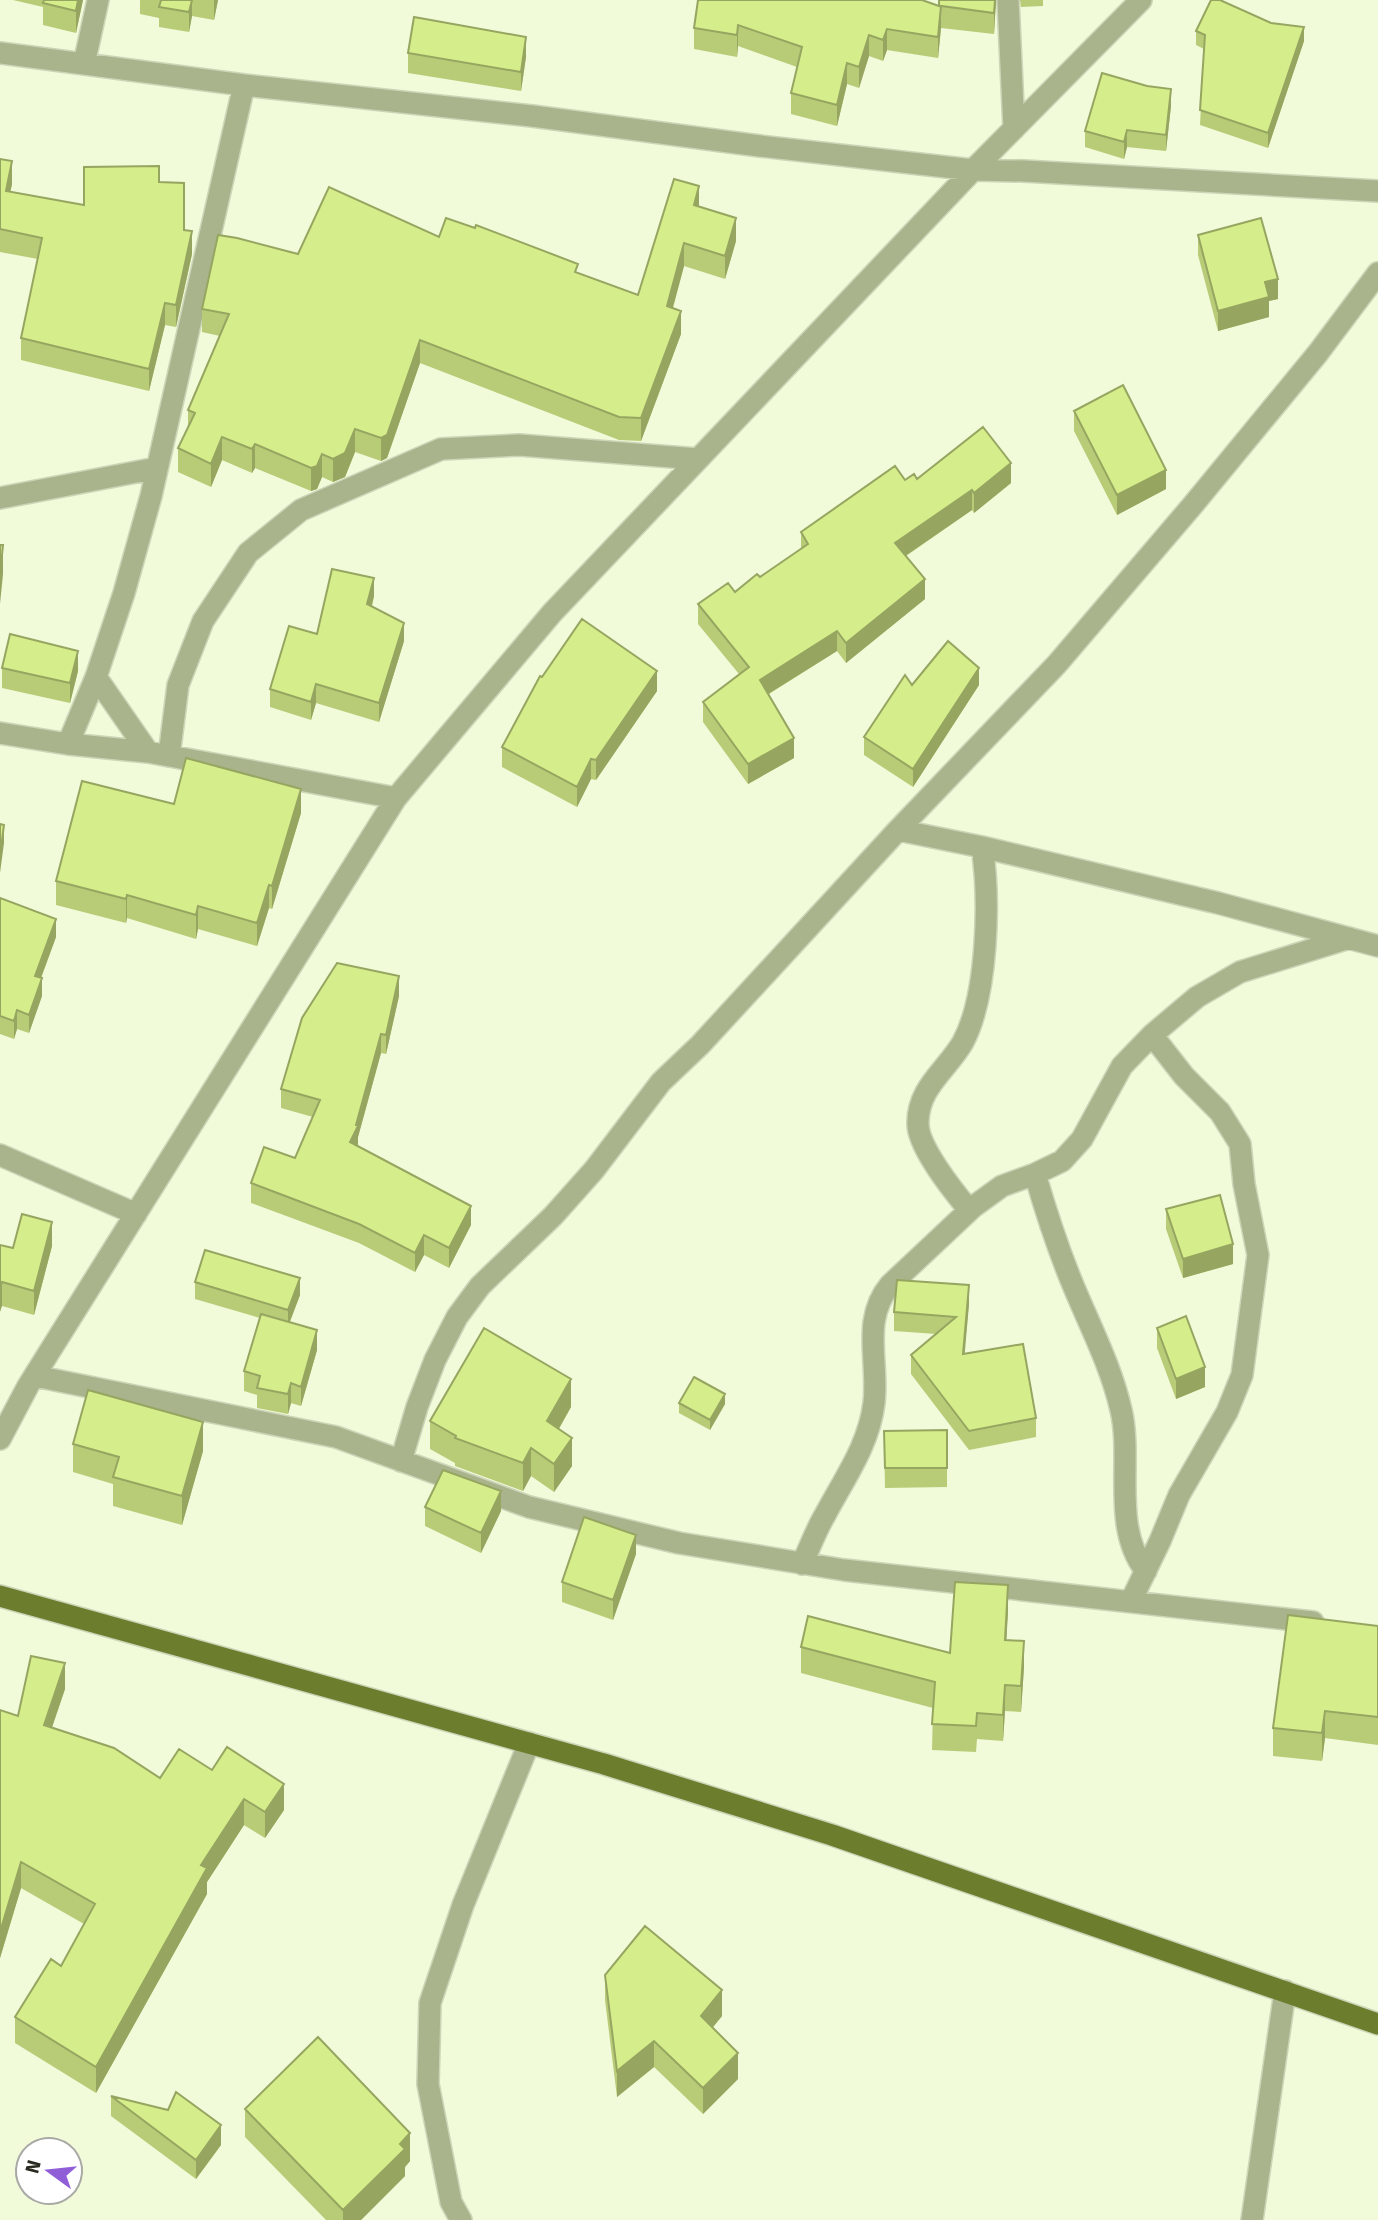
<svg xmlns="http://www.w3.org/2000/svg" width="1378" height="2220" font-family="'Fira Sans',sans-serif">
  <rect width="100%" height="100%" fill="#f1fad9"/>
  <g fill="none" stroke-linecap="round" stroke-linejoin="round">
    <defs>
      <path id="minor" d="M 1008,0 L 1014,129
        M 0,53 L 244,85 L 532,116 L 760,146 L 973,170 L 1024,171 L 1378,191
        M 84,64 L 98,0
        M 0,498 L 157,468
        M 96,677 L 148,752
        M 0,733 L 68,744 L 148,752 L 396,798
        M 68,744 L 96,677 L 124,593 L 151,496 L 244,85
        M 169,756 L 178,685 L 203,621 L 248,553 L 301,510 L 441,449 L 519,445 L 698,459
        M 898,830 L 982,847 L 1218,903 L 1378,946
        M 0,1155 L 136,1214
        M 1035,1174 C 1046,1212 1058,1249 1073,1285 C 1090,1326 1111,1366 1121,1410 C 1133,1460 1111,1527 1146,1571
        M 969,1210 C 954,1192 918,1147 918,1124 C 917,1088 947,1070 963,1042 C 988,995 990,898 982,847
        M 35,1376 L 336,1437 L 529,1507 L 679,1543 L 844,1570 L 1313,1622
        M 0,1439 L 28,1386 L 396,798 L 552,613 L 973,170 L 1141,0
        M 401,1461 L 417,1407 L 435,1360 L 457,1317 L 480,1286 L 553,1216 L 594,1170 L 661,1082 L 700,1045 L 898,830 L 1057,664 L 1192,506 L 1318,353 L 1378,273
        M 802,1564 C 810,1547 816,1530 825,1515 C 844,1479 869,1445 874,1403 C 879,1362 861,1320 890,1285 L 973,1207 L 1002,1186 L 1035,1174 L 1062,1161 L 1082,1139 L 1122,1066 L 1152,1035 L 1197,997 L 1240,972 L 1349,938
        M 1131,1601 L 1160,1541 L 1179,1495 L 1227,1412 L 1242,1375 L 1258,1255 L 1244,1184 L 1240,1144 L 1220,1112 L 1184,1076 L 1152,1035
        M 461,2220 L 451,2202 L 428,2084 L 430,2003 L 463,1905 L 529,1743
        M 1252,2220 L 1285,1991"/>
      <path id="major" d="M 0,1596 L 604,1764 L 832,1835 L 1378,2024"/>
    </defs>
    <use href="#minor" stroke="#cdd5b8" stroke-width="24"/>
    <use href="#major" stroke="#cdd5b8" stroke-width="24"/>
    <use href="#minor" stroke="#a9b48c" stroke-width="21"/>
    <use href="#major" stroke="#6c7d2d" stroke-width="21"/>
  </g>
  <path fill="#b8cc78" d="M 13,0 L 83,0 L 76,33 L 43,25 L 43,7 Z
    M 140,0 L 218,0 L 214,20 L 192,16 L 189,32 L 159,27 L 159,18 L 140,14 Z
    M 939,0 L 996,0 L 994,34 L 941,28 L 938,58 L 887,50 L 883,61 L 869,56 L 859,88 L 847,84 L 837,126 L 791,114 L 791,93 L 797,67 L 738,46 L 737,57 L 694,49 L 694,28 L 939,6 Z
    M 1020,0 L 1043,0 L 1043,6 L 1021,7 Z
    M 1196,31 L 1304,41 L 1268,148 L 1200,125 L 1204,49 L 1196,45 Z
    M 408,53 L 526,57 L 521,91 L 408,73 Z
    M 1171,106 L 1166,151 L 1127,147 L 1124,159 L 1085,147 L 1085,131 Z
    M 0,159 L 12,184 L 10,192 L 84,205 L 159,182 L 184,230 L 192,254 L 176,327 L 165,325 L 149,391 L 21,360 L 21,338 L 38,259 L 0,252 Z
    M 699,207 L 736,241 L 725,279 L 684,266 L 673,308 L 681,334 L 641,441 L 619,440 L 420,363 L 387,458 L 381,461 L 355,452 L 345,477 L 333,482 L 322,477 L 317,489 L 311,491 L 255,468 L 252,473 L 222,460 L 211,487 L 178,472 L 178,448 L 188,428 L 188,410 L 220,336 L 202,332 L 202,309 L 298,254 L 439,237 L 578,273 L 638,295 Z
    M 1198,235 L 1278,299 L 1269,301 L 1269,317 L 1218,331 L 1198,255 Z
    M 1074,411 L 1166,489 L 1117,515 L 1074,431 Z
    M 917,479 L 1011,483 L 974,513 L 972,510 L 906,556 L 925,599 L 846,663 L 837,651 L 769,694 L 794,758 L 748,784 L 703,722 L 703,702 L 739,674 L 698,624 L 698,604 L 735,592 L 760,577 L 801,549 L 801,532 L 905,480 Z
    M 374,596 L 372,607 L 404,641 L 379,722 L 316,703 L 311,720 L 270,707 L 270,689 L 317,634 Z
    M 2,668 L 78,671 L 70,703 L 2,688 Z
    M 542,677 L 657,691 L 596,780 L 591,779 L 577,807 L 502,767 L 502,747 Z
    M 912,685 L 979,685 L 913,787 L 864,755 L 864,737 Z
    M 174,804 L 301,813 L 272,909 L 269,908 L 257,946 L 198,929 L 196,939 L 127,918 L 126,923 L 56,905 L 56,881 Z
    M 0,898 L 56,937 L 41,978 L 42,996 L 29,1033 L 17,1029 L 14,1039 L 0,1034 Z
    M 399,996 L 386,1054 L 381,1053 L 358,1137 L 357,1146 L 471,1225 L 449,1268 L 424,1255 L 415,1272 L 359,1243 L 251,1203 L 251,1183 L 295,1158 L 313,1117 L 281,1108 L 281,1089 Z
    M 1166,1209 L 1233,1264 L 1183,1278 L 1166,1229 Z
    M 0,1245 L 13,1248 L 52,1246 L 34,1315 L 2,1306 Z
    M 195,1282 L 300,1295 L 290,1322 L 317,1350 L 301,1406 L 291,1403 L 288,1414 L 257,1408 L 257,1395 L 244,1391 L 244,1371 L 260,1318 L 195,1299 Z
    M 969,1304 L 964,1354 L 1036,1418 L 1036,1437 L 969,1450 L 911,1374 L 911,1355 L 936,1334 L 894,1331 L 894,1312 Z
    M 1157,1328 L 1205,1387 L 1176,1399 L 1157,1348 Z
    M 679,1403 L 725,1404 L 710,1430 L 679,1413 Z
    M 571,1407 L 559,1429 L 572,1466 L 554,1492 L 531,1476 L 523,1491 L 455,1466 L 455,1463 L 430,1449 L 430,1421 Z
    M 947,1430 L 947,1487 L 885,1488 L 884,1431 Z
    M 73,1444 L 203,1451 L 182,1525 L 113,1506 L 113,1484 L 73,1472 Z
    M 425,1507 L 501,1511 L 481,1553 L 425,1526 Z
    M 636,1554 L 613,1620 L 562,1602 L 562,1582 Z
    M 1008,1611 L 1006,1640 L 1024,1667 L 1021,1712 L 1005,1711 L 1003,1741 L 977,1739 L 976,1752 L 932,1750 L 933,1708 L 801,1673 L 801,1647 L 950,1653 Z
    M 1378,1626 L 1378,1745 L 1325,1738 L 1322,1761 L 1273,1756 L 1273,1728 Z
    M 65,1689 L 52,1727 L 160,1778 L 212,1770 L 284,1810 L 265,1838 L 244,1825 L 207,1882 L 207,1894 L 96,2093 L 15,2043 L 15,2017 L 61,1966 L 84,1924 L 21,1888 L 0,1958 L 0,1710 L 18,1716 Z
    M 605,1975 L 722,2016 L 712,2028 L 738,2079 L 703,2114 L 654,2067 L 617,2097 L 605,2000 Z
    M 111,2096 L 221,2145 L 196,2179 L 111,2116 Z
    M 245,2109 L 410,2161 L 405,2167 L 405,2176 L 361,2220 L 326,2220 L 245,2137 Z"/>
  <path fill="#96a661" d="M 78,0 L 83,0 L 76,33 L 76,11 Z
    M 192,0 L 192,16 L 189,32 L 189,12 Z
    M 214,0 L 218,0 L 214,20 Z
    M 995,0 L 996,0 L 994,34 L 994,13 Z
    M 941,6 L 941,28 L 938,58 L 938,37 Z
    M 738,25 L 738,46 L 737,57 L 737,35 Z
    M 1304,27 L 1304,41 L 1268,148 L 1268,133 Z
    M 887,29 L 887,50 L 883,61 L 883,40 Z
    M 869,35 L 869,56 L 859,88 L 859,67 Z
    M 526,37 L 526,57 L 521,91 L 521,72 Z
    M 847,63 L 847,84 L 837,126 L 837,105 Z
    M 1171,89 L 1171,106 L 1166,151 L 1166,135 Z
    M 1127,130 L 1127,147 L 1124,159 L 1124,142 Z
    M 12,161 L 12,184 L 6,213 L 6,191 Z
    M 699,186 L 699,209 L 694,205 Z
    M 736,218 L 736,241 L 725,279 L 725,256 Z
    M 192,231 L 192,254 L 176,327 L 176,305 Z
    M 684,243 L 684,266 L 667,329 L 667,306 Z
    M 1278,279 L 1278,299 L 1269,301 L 1269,317 L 1218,331 L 1218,311 L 1265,282 Z
    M 165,303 L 165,325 L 149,391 L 149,369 Z
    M 681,311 L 681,334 L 641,441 L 641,418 Z
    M 420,340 L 420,363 L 387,458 L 381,461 L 381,438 Z
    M 355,429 L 355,452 L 345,477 L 333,482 L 333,459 Z
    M 222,437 L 222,460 L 211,487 L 211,464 Z
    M 255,444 L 255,468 L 252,473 L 252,449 Z
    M 322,454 L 322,477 L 317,489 L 311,491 L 311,468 Z
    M 1011,463 L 1011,483 L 974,513 L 974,493 Z
    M 1166,470 L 1166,489 L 1117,515 L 1117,495 Z
    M 972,490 L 972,510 L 895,563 L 895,543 Z
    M 3,545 L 3,574 L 0,604 L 0,575 Z
    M 374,578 L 374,596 L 367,623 L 367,604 Z
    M 925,579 L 925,599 L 846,663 L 846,643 Z
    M 404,623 L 404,641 L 379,722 L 379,703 Z
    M 837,631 L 837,651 L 760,699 L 760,680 Z
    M 78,651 L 78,671 L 70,703 L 70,683 Z
    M 979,668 L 979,685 L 913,787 L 913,769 Z
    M 657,671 L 657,691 L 596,780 L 596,760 Z
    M 316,684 L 316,703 L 311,720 L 311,702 Z
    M 794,738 L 794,758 L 748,784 L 748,764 Z
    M 591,759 L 591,779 L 577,807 L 577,787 Z
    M 301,789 L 301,813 L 272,909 L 272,886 Z
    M 4,825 L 4,843 L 0,873 L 0,855 Z
    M 269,885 L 269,908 L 257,946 L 257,923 Z
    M 127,895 L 127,918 L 126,923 L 126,899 Z
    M 198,906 L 198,929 L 196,939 L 196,915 Z
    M 56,919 L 56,937 L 35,994 L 35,976 Z
    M 399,976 L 399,996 L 386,1054 L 386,1035 Z
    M 42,978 L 42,996 L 29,1033 L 29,1015 Z
    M 17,1010 L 17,1029 L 14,1039 L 14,1021 Z
    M 381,1034 L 381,1053 L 358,1137 L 358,1145 L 350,1162 L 350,1142 Z
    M 471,1206 L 471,1225 L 449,1268 L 449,1248 Z
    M 52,1222 L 52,1246 L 34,1315 L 34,1291 Z
    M 424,1235 L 424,1255 L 415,1272 L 415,1253 Z
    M 1233,1244 L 1233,1264 L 1183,1278 L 1183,1259 Z
    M 300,1278 L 300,1295 L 288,1326 L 288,1310 Z
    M 2,1282 L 2,1306 L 0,1312 L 0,1288 Z
    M 969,1285 L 969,1304 L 963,1373 L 963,1354 Z
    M 317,1330 L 317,1350 L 301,1406 L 301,1387 Z
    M 1205,1367 L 1205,1387 L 1176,1399 L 1176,1379 Z
    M 571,1379 L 571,1407 L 547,1449 L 547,1421 Z
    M 291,1383 L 291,1403 L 288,1414 L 288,1394 Z
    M 725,1394 L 725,1404 L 710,1430 L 710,1420 Z
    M 203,1422 L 203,1451 L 182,1525 L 182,1496 Z
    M 572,1438 L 572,1466 L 554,1492 L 554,1464 Z
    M 531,1448 L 531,1476 L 523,1491 L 523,1463 Z
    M 501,1491 L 501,1511 L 481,1553 L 481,1533 Z
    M 636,1535 L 636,1554 L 613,1620 L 613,1600 Z
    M 1008,1585 L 1008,1611 L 1005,1666 L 1005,1640 Z
    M 1024,1641 L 1024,1667 L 1021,1712 L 1021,1686 Z
    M 65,1663 L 65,1689 L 44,1751 L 44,1725 Z
    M 1005,1685 L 1005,1711 L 1003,1741 L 1003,1715 Z
    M 1325,1711 L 1325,1738 L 1322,1761 L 1322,1733 Z
    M 284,1784 L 284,1810 L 265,1838 L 265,1812 Z
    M 244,1799 L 244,1825 L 207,1882 L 207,1894 L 96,2093 L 96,2067 L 201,1865 Z
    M 21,1862 L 21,1888 L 0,1958 L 0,1932 Z
    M 722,1990 L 722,2016 L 701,2042 L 701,2016 Z
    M 654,2041 L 654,2067 L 617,2097 L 617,2071 Z
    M 738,2053 L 738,2079 L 703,2114 L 703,2088 Z
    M 221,2125 L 221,2145 L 196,2179 L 196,2160 Z
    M 410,2133 L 410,2161 L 405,2167 L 405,2176 L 361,2220 L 343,2220 L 343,2210 Z"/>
  <path fill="#d6ed8b" stroke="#96a661" stroke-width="2" d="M 44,0 L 78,0 L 76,11 L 43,3 Z
    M 161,0 L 192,0 L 189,12 L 159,7 Z
    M 698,0 L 922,0 L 939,6 L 939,0 L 995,0 L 994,13 L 941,6 L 938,37 L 887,29 L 883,40 L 869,35 L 859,67 L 847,63 L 837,105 L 791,93 L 802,47 L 738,25 L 737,35 L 694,28 Z
    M 1211,0 L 1220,0 L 1271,23 L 1304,27 L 1268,133 L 1200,110 L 1205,35 L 1196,31 Z
    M 414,17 L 526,37 L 521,72 L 408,53 Z
    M 1102,73 L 1147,86 L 1171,89 L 1166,135 L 1127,130 L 1124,142 L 1085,131 Z
    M 0,159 L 12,161 L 6,191 L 84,205 L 84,167 L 159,166 L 159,182 L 184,183 L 184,230 L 192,231 L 176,305 L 165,303 L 149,369 L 21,338 L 42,238 L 0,229 Z
    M 674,179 L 699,186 L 694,205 L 736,218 L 725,256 L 684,243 L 667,306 L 681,311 L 641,418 L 619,417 L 420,340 L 387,435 L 381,438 L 355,429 L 345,453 L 333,459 L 322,454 L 317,466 L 311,468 L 255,444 L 252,449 L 222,437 L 211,464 L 178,448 L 195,413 L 188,410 L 229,314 L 202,309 L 218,235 L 237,238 L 298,254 L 329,187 L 439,237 L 446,218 L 475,228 L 476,225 L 578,264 L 575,272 L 638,295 Z
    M 1261,218 L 1278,279 L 1265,282 L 1269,297 L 1218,311 L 1198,235 Z
    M 1123,385 L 1166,470 L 1117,495 L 1074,411 Z
    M 983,427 L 1011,463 L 974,493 L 972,490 L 895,543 L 925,579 L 846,643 L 837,631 L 760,680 L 794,738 L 748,764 L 703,702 L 749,667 L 698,604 L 728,583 L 735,592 L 757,574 L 760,577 L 808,544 L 801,532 L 895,466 L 905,480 L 914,474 L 917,479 Z
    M 0,545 L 3,545 L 0,575 Z
    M 332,569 L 374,578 L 367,604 L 404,623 L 379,703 L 316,684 L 311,702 L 270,689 L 289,626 L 317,634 Z
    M 582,619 L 657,671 L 596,760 L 591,759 L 577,787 L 502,747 L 540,676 L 542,677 Z
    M 10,634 L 78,651 L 70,683 L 2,668 Z
    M 948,641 L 979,668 L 913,769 L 864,737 L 905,675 L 912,685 Z
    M 186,758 L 301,789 L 272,886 L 269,885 L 257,923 L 198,906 L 196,915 L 127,895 L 126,899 L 56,881 L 82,781 L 174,804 Z
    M 0,824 L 4,825 L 0,855 Z
    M 0,898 L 56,919 L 35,976 L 42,978 L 29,1015 L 17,1010 L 14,1021 L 0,1016 Z
    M 337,963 L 399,976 L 386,1035 L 381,1034 L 356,1125 L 358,1126 L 350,1142 L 471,1206 L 449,1248 L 424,1235 L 415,1253 L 359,1224 L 251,1183 L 264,1147 L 295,1158 L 320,1100 L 281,1089 L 302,1018 Z
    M 1220,1195 L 1233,1244 L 1183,1259 L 1166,1209 Z
    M 22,1214 L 52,1222 L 34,1291 L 2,1282 L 0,1288 L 0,1245 L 13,1248 Z
    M 205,1250 L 300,1278 L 288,1310 L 195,1282 Z
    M 897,1280 L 969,1285 L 963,1354 L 1023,1344 L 1036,1418 L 969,1431 L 911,1355 L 956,1317 L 894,1312 Z
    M 261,1314 L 317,1330 L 301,1387 L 291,1383 L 288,1394 L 257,1388 L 260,1376 L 244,1371 Z
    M 1186,1316 L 1205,1367 L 1176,1379 L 1157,1328 Z
    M 484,1328 L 571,1379 L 547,1421 L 572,1438 L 554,1464 L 531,1448 L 523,1463 L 455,1438 L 456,1436 L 430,1421 Z
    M 694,1377 L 725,1394 L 710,1420 L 679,1403 Z
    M 88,1390 L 203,1422 L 182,1496 L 113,1477 L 119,1457 L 73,1444 Z
    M 947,1430 L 947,1468 L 885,1468 L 884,1431 Z
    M 443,1470 L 501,1491 L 481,1533 L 425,1507 Z
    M 584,1517 L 636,1535 L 613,1600 L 562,1582 Z
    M 955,1582 L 1008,1585 L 1005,1640 L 1024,1641 L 1021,1686 L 1005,1685 L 1003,1715 L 977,1713 L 976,1726 L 932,1724 L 935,1682 L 801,1647 L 808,1616 L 950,1653 Z
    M 1288,1615 L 1378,1626 L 1378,1717 L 1325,1711 L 1322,1733 L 1273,1728 Z
    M 31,1656 L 65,1663 L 44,1725 L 114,1748 L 160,1778 L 179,1749 L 212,1770 L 227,1747 L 284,1784 L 265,1812 L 244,1799 L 201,1865 L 207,1868 L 96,2067 L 15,2017 L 51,1959 L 61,1966 L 95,1904 L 21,1862 L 0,1932 L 0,1710 L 18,1716 Z
    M 645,1926 L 722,1990 L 701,2016 L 738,2053 L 703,2088 L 654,2041 L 617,2071 L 605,1975 Z
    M 318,2037 L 410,2133 L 400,2144 L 405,2149 L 343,2210 L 245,2109 Z
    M 176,2092 L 221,2125 L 196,2160 L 111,2096 L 168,2110 Z"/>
  <g transform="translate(49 2171) rotate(285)"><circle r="33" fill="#ffffff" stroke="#a9aaa5" stroke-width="2"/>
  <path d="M0-5L12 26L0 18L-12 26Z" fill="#905ed7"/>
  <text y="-10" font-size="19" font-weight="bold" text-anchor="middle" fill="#282b1f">N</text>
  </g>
</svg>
